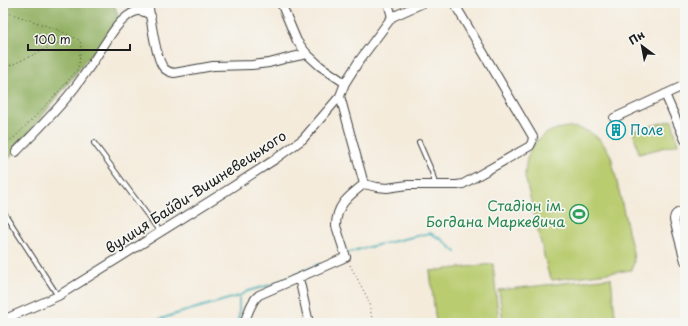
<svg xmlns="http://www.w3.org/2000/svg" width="688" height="326" font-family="'Playpen Sans',sans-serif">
  <rect width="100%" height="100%" fill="#f6f6f2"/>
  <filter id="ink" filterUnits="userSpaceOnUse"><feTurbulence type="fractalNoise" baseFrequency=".025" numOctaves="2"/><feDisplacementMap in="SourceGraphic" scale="8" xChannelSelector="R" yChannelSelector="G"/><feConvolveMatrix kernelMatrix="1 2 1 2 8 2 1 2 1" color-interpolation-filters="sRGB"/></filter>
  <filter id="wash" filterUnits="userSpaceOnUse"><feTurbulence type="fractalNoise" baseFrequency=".012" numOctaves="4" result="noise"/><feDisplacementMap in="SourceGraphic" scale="16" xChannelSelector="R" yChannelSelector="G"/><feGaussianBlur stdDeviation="0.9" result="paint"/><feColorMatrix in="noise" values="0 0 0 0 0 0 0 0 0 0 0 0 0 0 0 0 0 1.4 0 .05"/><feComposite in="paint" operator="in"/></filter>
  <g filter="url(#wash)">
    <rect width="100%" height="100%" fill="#f4ebdb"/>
    <path fill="#b9cc70" stroke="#6a7446" d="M 672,120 L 678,144 L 639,154 L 633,131 Z
      M 568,127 C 589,128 601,137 611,156 L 633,252 L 634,261 L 632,270 L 552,280 L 548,272 L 525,177 C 525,148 539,130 568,127 Z
      M 493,264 L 499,323 L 436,323 L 430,271 Z
      M 611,278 L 616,323 L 503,323 L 499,290 Z"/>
    <path fill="#92b062" stroke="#57663f" d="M 3,3 L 114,3 L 119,19 L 3,166 Z"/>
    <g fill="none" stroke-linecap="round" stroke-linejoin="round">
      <path stroke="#39abb4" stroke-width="2" d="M 347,253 L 360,249 L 430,233 L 441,239 L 456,252
        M 148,323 L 179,313 L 239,296 L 248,291 L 274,284 L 320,264
        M 237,323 L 239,316 L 239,296"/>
    </g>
  </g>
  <g filter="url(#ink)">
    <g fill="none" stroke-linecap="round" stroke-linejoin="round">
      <defs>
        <path id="lane" d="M 419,142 L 432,172 L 435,184
          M 94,143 L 160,232
          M 3,211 L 58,296
          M 676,323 L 685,321"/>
        <path id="street" d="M 148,3 C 151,18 155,56 163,67 C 166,71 169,72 174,73 L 213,66 L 252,65 L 269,63 L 288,58 L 307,54
          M 281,3 L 297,41 L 307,54 L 320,66 L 345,83
          M 388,3 L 392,17
          M 665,94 L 685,140
          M 614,118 L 685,85
          M 16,152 C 36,131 58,110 76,86 C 85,74 94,61 102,48 C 109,38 115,26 124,19 C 134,10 141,8 151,16
          M 364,184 L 377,187 L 387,188 L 408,185 L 457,185 L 463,184 L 530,146 L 532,142 L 533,137 L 454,3
          M 685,211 C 679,212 674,213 674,220 L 685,261
          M 299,278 L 309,323
          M 3,320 L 58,296 L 226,191 L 274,160 L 303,139 L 340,96 L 345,83 L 359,61 L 392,17 L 423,3
          M 244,323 C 248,314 251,301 259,295 L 346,257 L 336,226 C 336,205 349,196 364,184 L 340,96"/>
      </defs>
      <use href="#lane" stroke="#3c3b39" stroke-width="6"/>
      <use href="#street" stroke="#3c3b39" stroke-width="10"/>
      <path stroke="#3c3b39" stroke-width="1" stroke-dasharray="1 3" stroke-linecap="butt" d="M 3,11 L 56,29 L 79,40 L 81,44 L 79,64 L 77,70 L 51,100 L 16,136 L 3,146
        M 3,69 L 71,37
        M 350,265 L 368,299 L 373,323"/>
      <use href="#lane" stroke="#fff" stroke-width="4"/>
      <use href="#street" stroke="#fff" stroke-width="8"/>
    </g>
  </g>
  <defs>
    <symbol id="building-ring" viewBox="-11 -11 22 22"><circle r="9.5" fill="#f6f6f2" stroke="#0f9aa8" stroke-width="1.5"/><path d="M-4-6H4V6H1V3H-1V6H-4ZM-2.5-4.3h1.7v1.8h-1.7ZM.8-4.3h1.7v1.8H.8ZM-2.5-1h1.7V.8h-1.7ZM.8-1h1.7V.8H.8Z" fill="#0f9aa8"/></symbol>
    <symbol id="stadium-ring" viewBox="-11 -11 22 22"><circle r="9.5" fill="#f6f6f2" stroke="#2e9e5b" stroke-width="1.5"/><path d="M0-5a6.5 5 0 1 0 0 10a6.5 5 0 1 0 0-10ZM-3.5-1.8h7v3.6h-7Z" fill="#2e9e5b"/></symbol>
  </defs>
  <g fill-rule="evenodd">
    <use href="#building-ring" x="605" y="119" width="22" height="22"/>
    <use href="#stadium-ring" x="568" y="203" width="22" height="22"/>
  </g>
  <g text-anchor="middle" stroke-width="3.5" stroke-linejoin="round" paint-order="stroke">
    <g font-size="14" fill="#0d838f" stroke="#f6f6f2" text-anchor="start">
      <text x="630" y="135">Поле</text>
    </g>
    <g font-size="14" fill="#1c1c1c" stroke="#f6f6f2">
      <text transform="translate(196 192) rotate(-33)" y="5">вулиця Байди-Вишневецького</text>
    </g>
    <g font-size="14" fill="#27864d" stroke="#f6f6f2" text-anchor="end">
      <text x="565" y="211">Стадіон ім.<tspan x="565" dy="16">Богдана Маркевича</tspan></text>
    </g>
  </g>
  <rect width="688" height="326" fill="none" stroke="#f6f6f2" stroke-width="16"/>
  <g transform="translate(642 46) rotate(328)" stroke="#f6f6f2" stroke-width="3" paint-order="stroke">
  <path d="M0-3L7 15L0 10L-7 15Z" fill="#1c1c1c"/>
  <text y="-6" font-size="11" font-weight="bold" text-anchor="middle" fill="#1c1c1c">Пн</text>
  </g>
  <path d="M28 44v6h102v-6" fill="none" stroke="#1c1c1c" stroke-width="2"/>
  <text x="34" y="44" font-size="12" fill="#1c1c1c" stroke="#f6f6f2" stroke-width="3" paint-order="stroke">100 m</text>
</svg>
